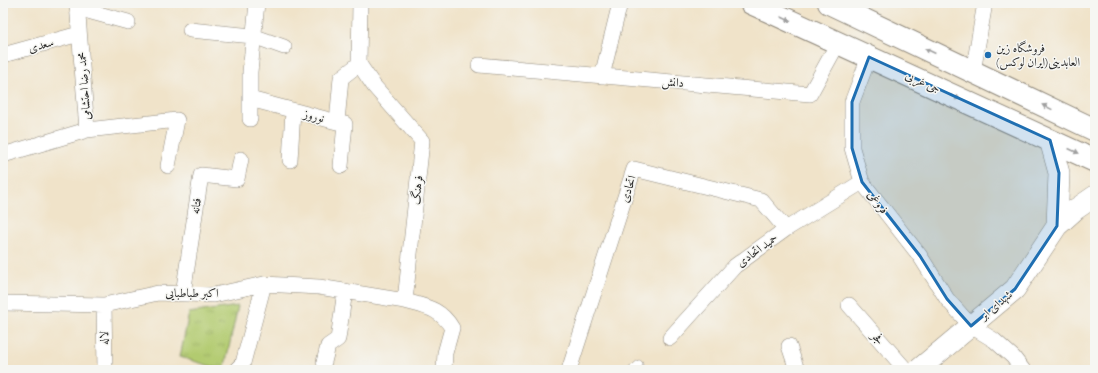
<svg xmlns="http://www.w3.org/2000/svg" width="1098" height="373" font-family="'IM FELL Double Pica',Amiri,serif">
  <defs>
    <pattern id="park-tufts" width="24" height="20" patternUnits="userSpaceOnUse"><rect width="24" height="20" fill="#b2cb70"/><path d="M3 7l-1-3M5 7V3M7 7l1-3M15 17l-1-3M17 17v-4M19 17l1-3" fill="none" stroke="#99ae61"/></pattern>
  </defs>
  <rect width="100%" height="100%" fill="#f6f6f2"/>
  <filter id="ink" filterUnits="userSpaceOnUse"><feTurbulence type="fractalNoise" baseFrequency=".025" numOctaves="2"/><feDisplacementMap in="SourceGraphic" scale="8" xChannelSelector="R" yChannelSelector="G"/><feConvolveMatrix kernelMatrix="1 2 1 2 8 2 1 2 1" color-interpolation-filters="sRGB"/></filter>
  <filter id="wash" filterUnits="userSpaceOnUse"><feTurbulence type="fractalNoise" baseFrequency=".012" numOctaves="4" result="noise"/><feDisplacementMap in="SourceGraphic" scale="16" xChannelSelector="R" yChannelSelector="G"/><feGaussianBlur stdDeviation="0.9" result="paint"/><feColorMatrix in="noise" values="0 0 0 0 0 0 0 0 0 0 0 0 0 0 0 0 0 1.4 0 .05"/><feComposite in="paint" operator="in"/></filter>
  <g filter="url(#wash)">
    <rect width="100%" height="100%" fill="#f0e3c9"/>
    <path fill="url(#park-tufts)" stroke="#6e7b4e" d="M 238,306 L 224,370 L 180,357 L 189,313 Z"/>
  </g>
  <g filter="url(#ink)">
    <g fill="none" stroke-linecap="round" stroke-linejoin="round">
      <defs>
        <path id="lane" d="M 632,370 L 639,364"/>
        <path id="street" d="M 77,3 L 87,130
          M 360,3 L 359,64 L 374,86 L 422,141 L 405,301 C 426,307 440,308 452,328 L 445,353 L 444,370
          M 77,8 L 128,22
          M 190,30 L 253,36 L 284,47
          M 3,55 L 79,34
          M 869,57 L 852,102 L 852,148 L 862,182 L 920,256 L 947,299 L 971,326 L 994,340 L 1013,357 L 1023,370
          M 479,65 L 810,94 L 838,43
          M 973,72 L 985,3
          M 602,76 L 620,3
          M 250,99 L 337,122 L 341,78 L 359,64
          M 250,119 L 250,72 L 257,3
          M 3,155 L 87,130 L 177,120 L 168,166
          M 290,160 L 293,111
          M 341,166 L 345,124
          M 183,294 L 201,175 L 237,179 L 241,159
          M 3,303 L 104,305 L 158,293 L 214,295 L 264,284 L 319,287 L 405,301
          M 104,305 L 105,370
          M 849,305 L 906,370
          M 670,338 L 735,266 L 786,229 L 862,182
          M 789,346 L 797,370
          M 324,362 L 328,346 L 338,339 L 345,291
          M 236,370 L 243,363 L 264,284
          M 569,370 L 634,169 L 761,200 L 786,229"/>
        <path id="secondary" d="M 1050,140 L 1059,173 L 1057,226
          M 918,370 L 1015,289 L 1057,226 L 1076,209 L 1095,196"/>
        <path id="primary" d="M 751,3 L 1095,161
          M 829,3 L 1095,130"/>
      </defs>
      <use href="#lane" stroke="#8e877a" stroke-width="8"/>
      <use href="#street" stroke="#8e877a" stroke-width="16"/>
      <use href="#secondary" stroke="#8e877a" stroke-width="22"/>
      <use href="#primary" stroke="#8e877a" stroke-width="24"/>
      <use href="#lane" stroke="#fff" stroke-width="7"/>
      <use href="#street" stroke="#fff" stroke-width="15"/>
      <use href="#secondary" stroke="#fff" stroke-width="21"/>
      <use href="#primary" stroke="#fff" stroke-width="22"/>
    </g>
    <defs><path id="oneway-solid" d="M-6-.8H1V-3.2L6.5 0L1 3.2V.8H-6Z"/></defs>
    <g fill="#a0a0a0">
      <use href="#oneway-solid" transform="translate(786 19) rotate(25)"/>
      <use href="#oneway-solid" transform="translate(930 51) rotate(-155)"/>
      <use href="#oneway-solid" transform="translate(955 97) rotate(25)"/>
      <use href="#oneway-solid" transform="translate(1047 107) rotate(-154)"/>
      <use href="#oneway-solid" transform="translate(1074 151) rotate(25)"/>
    </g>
  </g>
  <path fill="#1f6fb2" fill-opacity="0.2" stroke="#1f6fb2" stroke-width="3" stroke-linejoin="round" d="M 869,57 L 1050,140 L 1059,173 L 1057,226 L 1015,289 L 971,326 L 947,299 L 920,256 L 862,182 L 852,148 L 852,102 Z"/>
  <circle fill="#1f6fb2" stroke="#f6f6f2" stroke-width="1.5" cx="988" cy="55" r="4"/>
  <g text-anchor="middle" stroke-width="3" stroke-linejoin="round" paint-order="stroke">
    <g font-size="12" fill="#2b2b2b" stroke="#f6f6f2">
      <text transform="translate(41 45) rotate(-16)" y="4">سعدی</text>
      <text transform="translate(673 82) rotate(5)" y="4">دانش</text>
      <text transform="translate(923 82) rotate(25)" y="4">جی غربی</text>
      <text transform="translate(84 86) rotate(-94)" y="4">محمد رضا احتشامی</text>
      <text transform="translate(314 116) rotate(14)" y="4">نوروز</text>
      <text transform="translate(628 189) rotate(-72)" y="4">اتحادی</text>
      <text transform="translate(417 190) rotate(-84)" y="4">فرهنگ</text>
      <text transform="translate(878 202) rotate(52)" y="4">فروغی</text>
      <text transform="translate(196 206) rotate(-82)" y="4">فتانه</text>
      <text transform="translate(757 250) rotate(-36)" y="4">حمید اتحادی</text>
      <text x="192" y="297">اکبر طباطبایی</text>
      <text transform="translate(996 305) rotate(-40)" y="4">شهدای ابر</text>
      <text transform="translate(104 338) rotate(-91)" y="4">لاله</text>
      <text transform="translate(878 338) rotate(49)" y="4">فجر</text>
    </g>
    <g font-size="12" fill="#2b2b2b" stroke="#f6f6f2" text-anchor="start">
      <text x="996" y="52">فروشگاه زین<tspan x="996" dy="14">العابدینی(ایران لوکس)</tspan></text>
    </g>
  </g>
  <rect width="1098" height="373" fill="none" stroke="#f6f6f2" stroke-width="16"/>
</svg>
